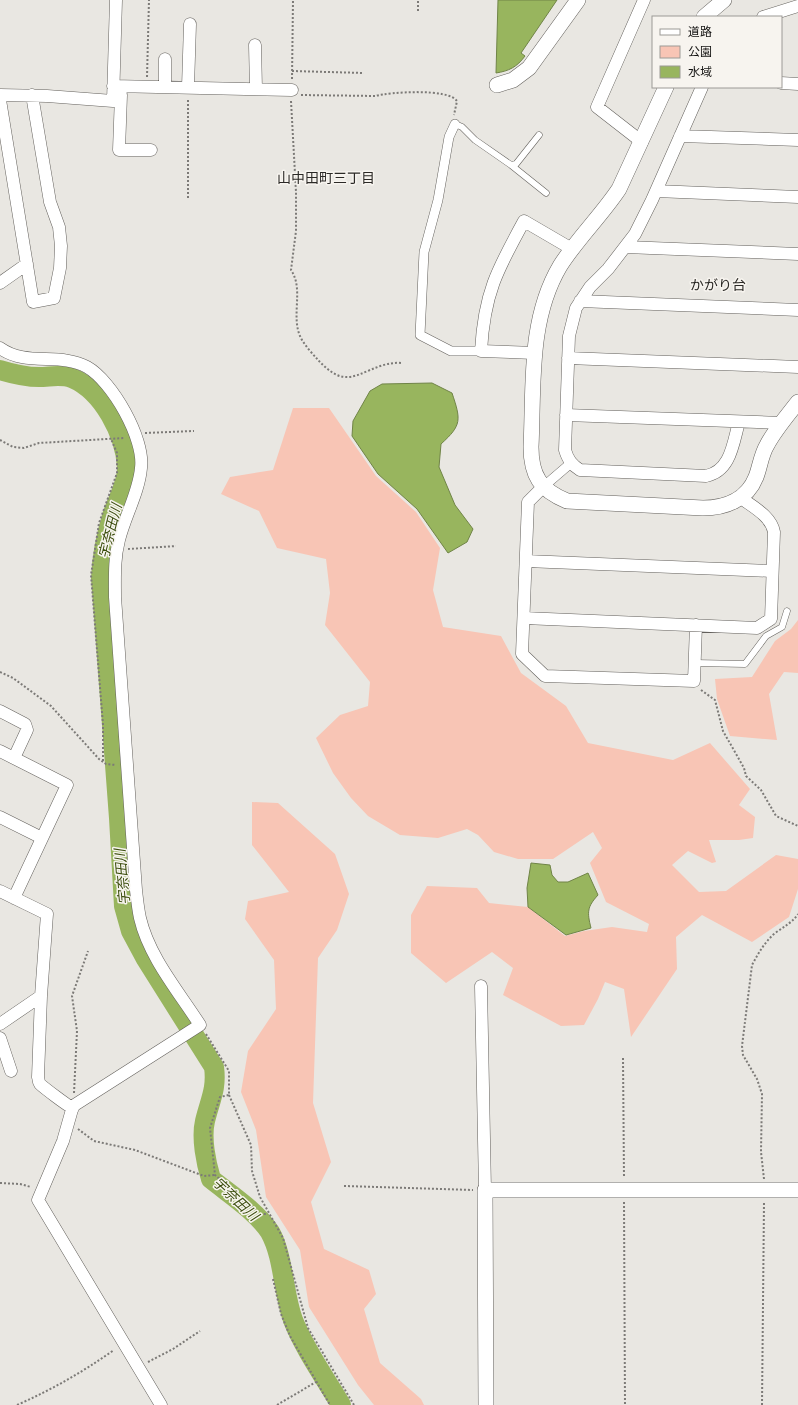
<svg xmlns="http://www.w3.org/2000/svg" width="798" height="1405" font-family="Helvetica,'Noto Sans JP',sans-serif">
  <rect width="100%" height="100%" fill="#e9e7e2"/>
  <path fill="#f8c5b5" d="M 293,408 L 329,408 L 376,476 L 416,512 L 440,548 L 433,590 L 443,627 L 501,636 L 521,673 L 566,706 L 588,743 L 673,760 L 710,743 L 750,789 L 739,805 L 755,817 L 753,838 L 739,840 L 709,840 L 716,862 L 712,863 L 688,851 L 672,865 L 699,892 L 726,891 L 776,855 L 798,859 L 798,889 L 789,917 L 752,942 L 702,915 L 676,937 L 677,969 L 631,1037 L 624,989 L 605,982 L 598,999 L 584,1025 L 561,1026 L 503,995 L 513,968 L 492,952 L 446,983 L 411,953 L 411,915 L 427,886 L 477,888 L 489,903 L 528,907 L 565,936 L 584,931 L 612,927 L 647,932 L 649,924 L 606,902 L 590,863 L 602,848 L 593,832 L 553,859 L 518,859 L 494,852 L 478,835 L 467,829 L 438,838 L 400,835 L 368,816 L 351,798 L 333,773 L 316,738 L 340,715 L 368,706 L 370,682 L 325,625 L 330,593 L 326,559 L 277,548 L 259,511 L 221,494 L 230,477 L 273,470 Z
    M 798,620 L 798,673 L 784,672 L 769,694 L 777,740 L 730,736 L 717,699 L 715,679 L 752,677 L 775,641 L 791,629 Z
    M 252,802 L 278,803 L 335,854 L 349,894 L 337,930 L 318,958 L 313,1103 L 331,1162 L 311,1202 L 324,1249 L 369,1270 L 376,1294 L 364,1309 L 380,1363 L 421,1399 L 424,1405 L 374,1405 L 358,1385 L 309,1307 L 300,1250 L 266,1197 L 256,1130 L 241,1092 L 248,1051 L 276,1009 L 274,960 L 245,919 L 248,901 L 289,892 L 252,845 Z"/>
  <path fill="#98b55e" stroke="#708447" d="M 498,0 L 557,0 L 521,53 L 525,56 C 517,67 509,71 496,73 Z
    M 432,383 L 452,393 C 461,420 462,425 441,444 L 439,467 L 455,505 L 473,529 L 467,542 L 448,553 L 417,509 L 378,474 L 352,436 L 353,421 L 370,391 L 382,384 Z
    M 531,863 L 550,865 L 552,875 L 558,882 L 568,882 L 588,873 L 598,895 C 587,907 587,912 591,928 L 566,935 L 528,907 L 527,888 Z"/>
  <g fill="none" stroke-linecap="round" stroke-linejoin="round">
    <path stroke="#98b55e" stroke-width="20" d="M 0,370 C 13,374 25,377 39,377 C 50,377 61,374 72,378 C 103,391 125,434 127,467 C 128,483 117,500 112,516 C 106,536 102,556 101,578 L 119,818 L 124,906 L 131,931 L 146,959 L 214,1067 C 217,1089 210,1100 205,1121 C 201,1138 206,1163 211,1179 C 231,1195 256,1211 270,1232 C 284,1257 283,1293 293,1320 C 305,1350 325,1378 341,1405"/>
    <defs>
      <path id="service" d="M 455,124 L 462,127 L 475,140 L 511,165 L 516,164 L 539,135
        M 511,165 L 546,193
        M 695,663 L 745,664 L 766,636 L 782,627 L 787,611"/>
      <path id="pedestrian" d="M 455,124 L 449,137 L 438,200 L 424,252 L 420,335 L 451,351 L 481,351
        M 543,487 L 571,463"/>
      <path id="minor" d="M 763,17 L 798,6
        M 255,45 L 256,89
        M 165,59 L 165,86
        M 781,83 L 798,84
        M 113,86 L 292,90
        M 188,87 L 190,24
        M 702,87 L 652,200 L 635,234 L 608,269 L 590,287 L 576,308 L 569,336 L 565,450 C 568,460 572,465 580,470 L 706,476 C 731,471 733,443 739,422
        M 0,95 L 47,96 L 113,101 L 116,0
        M 116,95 L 121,95 L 119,150 L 151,150
        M 0,100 L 33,302 L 54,298 L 60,268 L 61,246 L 59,227 L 50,202 L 32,95
        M 680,136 L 798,140
        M 642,142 L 597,107 L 644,0
        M 656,191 L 798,197
        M 626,247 L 798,254
        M 0,283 L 27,264
        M 580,301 L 798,310
        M 0,348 C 26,367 60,352 87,367 C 112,381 145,439 141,468 C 139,492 125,516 119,540 C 114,559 115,578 115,597 L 136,890 C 137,899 138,909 140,918 C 149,957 179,992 200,1025 L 73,1106 L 63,1141 L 38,1200 L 161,1405
        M 535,353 L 481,351 C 484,294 497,270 524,221 L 572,249
        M 568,358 L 798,367
        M 566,415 L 781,423
        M 543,487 L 528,502 L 522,654 L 545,676 L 694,681 L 696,625
        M 526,561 L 772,571
        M 524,618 L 757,628 L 771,619 L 774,532 C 771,516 753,507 741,498
        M 0,711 L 25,724 L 27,730 L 14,758
        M 0,751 L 67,785 L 14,898
        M 0,817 L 42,838
        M 0,891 L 47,914 L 41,996 L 38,1077 C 39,1080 38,1081 40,1084 C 43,1087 69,1107 73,1108
        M 481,986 L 485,1190
        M 0,1024 L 41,996
        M 0,1038 L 11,1071"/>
      <path id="tertiary" d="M 704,17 L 724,0
        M 497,85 L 513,80 L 529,68 L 578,0
        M 666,87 L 619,189 C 601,216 577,239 560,266 C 528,320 534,386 531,447 C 531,475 540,490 567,501 L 703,508 C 725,508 747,500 756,477 C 760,467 761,455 767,445 C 775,430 787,416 798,402
        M 486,1405 L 485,1190 L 798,1190"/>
    </defs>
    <use href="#service" stroke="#63605c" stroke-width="7"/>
    <use href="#pedestrian" stroke="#63605c" stroke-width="10"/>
    <use href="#minor" stroke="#63605c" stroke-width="13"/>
    <use href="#tertiary" stroke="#63605c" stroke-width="16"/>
    <path stroke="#7c7a77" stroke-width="2" stroke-dasharray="2 2" stroke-linecap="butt" d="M 418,11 L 418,0
      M 292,71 L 364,73
      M 147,77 L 149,0
      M 292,79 L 293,0
      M 301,95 L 375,96 C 390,92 448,88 457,101 L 454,115
      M 291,101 L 296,192 L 296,231 L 291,270 C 304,289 291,315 300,336 C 304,345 312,353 318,360 C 326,368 335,377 346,377 C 361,378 379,361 402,363
      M 188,198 L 188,99
      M 145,433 L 194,431
      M 0,440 L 13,447 L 24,448 L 39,443 L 124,438
      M 128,549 L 176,546
      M 0,672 L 13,678 L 51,706 L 99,759 L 106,764 L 116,765
      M 701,690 L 715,700 L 723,731 L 744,768 L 746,776 L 761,790 L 776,816 L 798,826
      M 103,761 L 103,725 L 91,575 L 99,523 L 117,473 L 117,453 L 111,439
      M 206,1034 L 229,1071 L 229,1095 L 220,1097 L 210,1128 L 215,1175 L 260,1214 L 268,1214
      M 623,1058 L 624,1178
      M 74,1093 L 77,1031 L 72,996 L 88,951
      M 229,1095 L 251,1145 L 252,1171 L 260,1197 L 283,1238 L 308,1328 L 354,1405
      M 78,1129 L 94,1141 L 135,1150 L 204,1176 L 215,1175
      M 764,1179 L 761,1152 L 762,1094 L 757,1079 L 743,1055 L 742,1046 L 752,965 C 758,954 764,943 774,934 C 783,927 792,923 798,914
      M 0,1183 L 20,1184 L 31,1187
      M 344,1186 L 473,1190
      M 624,1202 L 625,1405
      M 273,1279 L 281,1314 L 290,1336 L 330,1405
      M 148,1362 L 173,1349 L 200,1331
      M 17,1405 C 53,1389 81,1373 114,1350
      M 277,1405 L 316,1382
      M 762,1405 L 764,1203"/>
    <use href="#service" stroke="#fff" stroke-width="6"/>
    <use href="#pedestrian" stroke="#fff" stroke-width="9"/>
    <use href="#minor" stroke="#fff" stroke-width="12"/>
    <use href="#tertiary" stroke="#fff" stroke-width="15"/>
  </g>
  <g text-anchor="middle" stroke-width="3" stroke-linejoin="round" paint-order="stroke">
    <g font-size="14" fill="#2b2926" stroke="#f7f4ef">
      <text x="326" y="183">山中田町三丁目</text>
      <text x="718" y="290">かがり台</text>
    </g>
    <g font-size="14" font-style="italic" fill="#3b4d0d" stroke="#f7f4ef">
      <text transform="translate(110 531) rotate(-76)" y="5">宇奈田川</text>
      <text transform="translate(122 877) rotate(-95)" y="5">宇奈田川</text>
      <text transform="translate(236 1199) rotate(43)" y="5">宇奈田川</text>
    </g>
  </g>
  <rect x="652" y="16" width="130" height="72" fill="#f7f4ef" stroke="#9c9a96"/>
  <rect x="660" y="29" width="20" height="6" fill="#ffffff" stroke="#9c9a96"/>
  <text x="688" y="36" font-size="12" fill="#131211">道路</text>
  <rect x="660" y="46" width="20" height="12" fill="#f8c5b5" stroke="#9c9a96"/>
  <text x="688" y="56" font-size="12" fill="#131211">公園</text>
  <rect x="660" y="66" width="20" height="12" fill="#98b55e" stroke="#9c9a96"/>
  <text x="688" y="76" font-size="12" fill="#131211">水域</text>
</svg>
